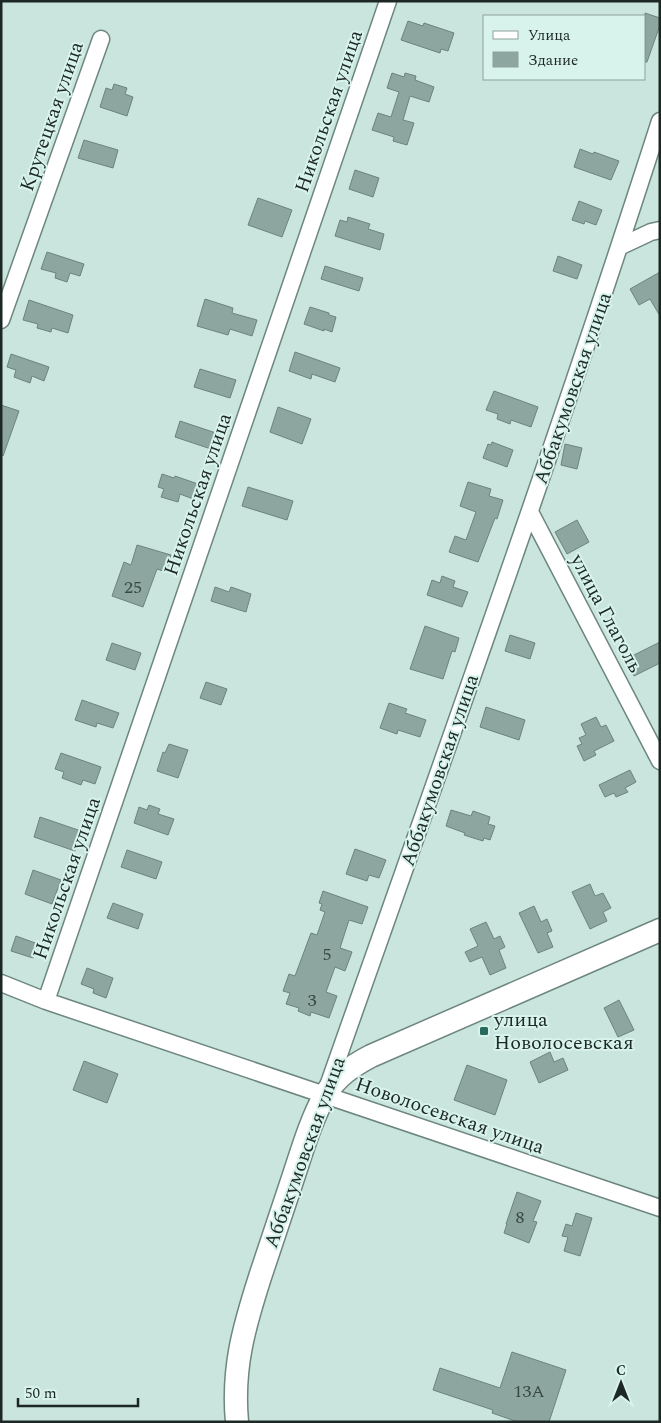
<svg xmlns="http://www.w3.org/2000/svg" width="661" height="1423" font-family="Spectral,serif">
  <rect width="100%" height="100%" fill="#cae5de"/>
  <path fill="#8da7a0" stroke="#6b847d" d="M 645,13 L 660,18 L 660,25 L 647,62 L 645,62 Z
    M 408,21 L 423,26 L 424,23 L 454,33 L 448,51 L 441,49 L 440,53 L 401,40 Z
    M 392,73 L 404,77 L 405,73 L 416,76 L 415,80 L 434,87 L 429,102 L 410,96 L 403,120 L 414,123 L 407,145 L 393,141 L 394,137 L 372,130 L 378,113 L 391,117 L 399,92 L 387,88 Z
    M 114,84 L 127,88 L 125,94 L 133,97 L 127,116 L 100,107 L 106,88 L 112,90 Z
    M 84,140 L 118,150 L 113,168 L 78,158 Z
    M 580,149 L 593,154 L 594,152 L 619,161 L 611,180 L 574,167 Z
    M 355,170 L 379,178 L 373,197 L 349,189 Z
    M 258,198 L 292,210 L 282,237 L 248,225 Z
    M 579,201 L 602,210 L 596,225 L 585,221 L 584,224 L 572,220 Z
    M 348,217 L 370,224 L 368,229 L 384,234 L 380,250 L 335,236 L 340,220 L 347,222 Z
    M 47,252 L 84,264 L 80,276 L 70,273 L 67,282 L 55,278 L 56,273 L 41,269 Z
    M 558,256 L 582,265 L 577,279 L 553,271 Z
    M 325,266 L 363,278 L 359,291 L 321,279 Z
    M 660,272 L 660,316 L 650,299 L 639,305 L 630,289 Z
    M 205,299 L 233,308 L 232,313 L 257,320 L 252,336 L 230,329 L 228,335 L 197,326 Z
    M 29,300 L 73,315 L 68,333 L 52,328 L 51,332 L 37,328 L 38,324 L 23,320 Z
    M 310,307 L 329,313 L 329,315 L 336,317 L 332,332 L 324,329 L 324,331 L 304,324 Z
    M 295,352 L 340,368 L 335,382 L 312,374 L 311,379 L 289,371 Z
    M 11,354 L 49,367 L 44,381 L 32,376 L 30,383 L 14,377 L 16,370 L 7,367 Z
    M 200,369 L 236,380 L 230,398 L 194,387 Z
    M 494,391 L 538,407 L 531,427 L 511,420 L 510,424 L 497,419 L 498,414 L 486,410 Z
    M 1,405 L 19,411 L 3,456 L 1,455 Z
    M 278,407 L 311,419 L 302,444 L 270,432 Z
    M 180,421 L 216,433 L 211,449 L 175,437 Z
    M 492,442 L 513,450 L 507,467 L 483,458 L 488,444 L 491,445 Z
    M 565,444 L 582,448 L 577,469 L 561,465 Z
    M 162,474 L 174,478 L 175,476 L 198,484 L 193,499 L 180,494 L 178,502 L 161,497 L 164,489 L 158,487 Z
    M 468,482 L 491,489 L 489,496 L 503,500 L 497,519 L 495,518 L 478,562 L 449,552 L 455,536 L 466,540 L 476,512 L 460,506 Z
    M 248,487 L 293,501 L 287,520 L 242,506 Z
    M 577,520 L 589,542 L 567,554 L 555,532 Z
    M 137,545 L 171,555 L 166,572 L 157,569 L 143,607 L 112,596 L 124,562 L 131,565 Z
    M 442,576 L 455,581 L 453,587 L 468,592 L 462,607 L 427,595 L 432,580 L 440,583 Z
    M 215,587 L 229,592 L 231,587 L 251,594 L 246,612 L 211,601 Z
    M 425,626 L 459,638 L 455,652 L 452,651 L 443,679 L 410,669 Z
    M 510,635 L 535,643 L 530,659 L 505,651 Z
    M 660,642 L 660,663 L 634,676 L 626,659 Z
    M 112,643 L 141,653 L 135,670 L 106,660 Z
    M 206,682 L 227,689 L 221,705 L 200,698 Z
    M 82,700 L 119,713 L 113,728 L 97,723 L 96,727 L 75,720 Z
    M 389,703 L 407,709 L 405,713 L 426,720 L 420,737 L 398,730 L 397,734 L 380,728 Z
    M 486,707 L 525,720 L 519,740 L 480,727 Z
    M 596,717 L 601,727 L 606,725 L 614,741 L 594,751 L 596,755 L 584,761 L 577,746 L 582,744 L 579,738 L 586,735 L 581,724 Z
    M 169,744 L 188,750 L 178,778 L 157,771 L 163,752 L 165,753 Z
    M 61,753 L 101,767 L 95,784 L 83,780 L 81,785 L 62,778 L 64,772 L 55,769 Z
    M 630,770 L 636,782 L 625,788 L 628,792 L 616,797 L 614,793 L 605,797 L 599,785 Z
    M 149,805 L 160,809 L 158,814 L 174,819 L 168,835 L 134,823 L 139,807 L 147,810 Z
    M 451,810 L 471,816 L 473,811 L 490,817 L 488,824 L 495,826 L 490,840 L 484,838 L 483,841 L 464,835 L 465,833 L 446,826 Z
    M 40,817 L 81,831 L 75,851 L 34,837 Z
    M 355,849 L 386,860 L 379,878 L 369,875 L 367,881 L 346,874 Z
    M 127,850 L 162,862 L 156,879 L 121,867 Z
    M 33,870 L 61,880 L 52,904 L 25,894 Z
    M 590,884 L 595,896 L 603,893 L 611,908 L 603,912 L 607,921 L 590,929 L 572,892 Z
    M 323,891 L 368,907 L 362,924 L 349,920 L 340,948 L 352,952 L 345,971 L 335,967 L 326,992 L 337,996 L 329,1018 L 311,1012 L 310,1016 L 298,1011 L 299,1008 L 286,1004 L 290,993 L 283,991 L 289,974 L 295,976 L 311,933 L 317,935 L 325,912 L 320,910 L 322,904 L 319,903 Z
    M 113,903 L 143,914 L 138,929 L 107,918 Z
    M 534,906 L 541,922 L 547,919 L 552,931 L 547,933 L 553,947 L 538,953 L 519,913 Z
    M 486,922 L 494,939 L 500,936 L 505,947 L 499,950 L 506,968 L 490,975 L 482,957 L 470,962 L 465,952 L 478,946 L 470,929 Z
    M 16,936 L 38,944 L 33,958 L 11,951 Z
    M 87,968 L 113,978 L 106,998 L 93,993 L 94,989 L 81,984 Z
    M 619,1000 L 634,1030 L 618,1037 L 604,1008 Z
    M 550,1052 L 554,1062 L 563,1058 L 568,1070 L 539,1083 L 530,1062 Z
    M 84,1061 L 118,1074 L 107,1103 L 73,1090 Z
    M 467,1065 L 507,1080 L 495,1115 L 454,1100 Z
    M 517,1192 L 541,1201 L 533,1221 L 537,1222 L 529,1243 L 504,1233 L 507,1224 L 506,1224 Z
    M 576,1213 L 592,1218 L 580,1256 L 564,1251 L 568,1237 L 562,1236 L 566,1224 L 572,1226 Z
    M 512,1352 L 566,1370 L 549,1422 L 518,1422 L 492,1413 L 493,1410 L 433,1390 L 440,1368 L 500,1388 Z"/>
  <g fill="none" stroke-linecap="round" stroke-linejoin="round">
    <defs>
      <path id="street" d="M 619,247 L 651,232 L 660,230
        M 1,320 L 101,39
        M 530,512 L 660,761
        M 1,983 L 46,1001 L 660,1208
        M 46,1001 L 388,1
        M 328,1086 C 441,765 556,445 660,121"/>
      <path id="secondary" d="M 237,1422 C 232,1368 244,1327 260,1277 C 270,1247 280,1217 290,1187 C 300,1158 310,1121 325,1095 C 337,1076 352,1066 371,1056 L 660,930"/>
    </defs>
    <use href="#street" stroke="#6d867f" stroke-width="19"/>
    <use href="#secondary" stroke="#6d867f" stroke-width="25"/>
    <use href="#street" stroke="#fff" stroke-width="16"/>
    <use href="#secondary" stroke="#fff" stroke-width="22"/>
  </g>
  <rect fill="#276b5d" stroke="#d7f3eb" stroke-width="2" x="479" y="1026" width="10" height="10" rx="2.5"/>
  <g text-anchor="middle" stroke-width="4" stroke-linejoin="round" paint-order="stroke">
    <g font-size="18" fill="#394844">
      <text x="133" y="593">25</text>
      <text x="327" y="960">5</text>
      <text x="312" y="1006">3</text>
      <text x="520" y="1223">8</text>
      <text x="529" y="1397">13А</text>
    </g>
    <g font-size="20" fill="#1d2825" stroke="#d7f3eb">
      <text transform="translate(328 111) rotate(-71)" y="7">Никольская улица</text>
      <text transform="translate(51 116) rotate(-71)" y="7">Крутецкая улица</text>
      <text transform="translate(572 388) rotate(-71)" y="7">Аббакумовская улица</text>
      <text transform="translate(197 494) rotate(-71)" y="7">Никольская улица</text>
      <text transform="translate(607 613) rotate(62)" y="7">улица Глаголь</text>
      <text transform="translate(439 770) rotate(-71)" y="7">Аббакумовская улица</text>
      <text transform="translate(66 878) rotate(-71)" y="7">Никольская улица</text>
      <text transform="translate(450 1115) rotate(19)" y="7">Новолосевская улица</text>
      <text transform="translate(304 1152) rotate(-70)" y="7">Аббакумовская улица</text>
    </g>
    <g font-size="20" fill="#1d2825" stroke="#d7f3eb" text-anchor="start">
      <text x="494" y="1026">улица<tspan x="494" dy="23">Новолосевская</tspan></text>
    </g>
  </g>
  <rect width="661" height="1423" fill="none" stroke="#1d2825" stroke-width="5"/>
  <rect x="483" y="15" width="162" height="65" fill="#d7f3eb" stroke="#8da29c"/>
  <rect x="493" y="31" width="25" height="8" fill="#ffffff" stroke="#8da29c"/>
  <text x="528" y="40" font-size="15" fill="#1d2825">Улица</text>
  <rect x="493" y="52" width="25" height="15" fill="#8da7a0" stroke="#8da29c"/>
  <text x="528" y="65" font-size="15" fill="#1d2825">Здание</text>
  <g transform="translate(621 1383)" stroke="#d7f3eb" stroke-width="4" paint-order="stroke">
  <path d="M0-4L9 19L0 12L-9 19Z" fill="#1d2825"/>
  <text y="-8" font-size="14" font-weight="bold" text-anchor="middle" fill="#1d2825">С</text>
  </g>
  <path d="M18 1398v8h120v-8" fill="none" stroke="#1d2825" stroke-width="2.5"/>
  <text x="25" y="1398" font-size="15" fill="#1d2825" stroke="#d7f3eb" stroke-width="4" paint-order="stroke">50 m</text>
</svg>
